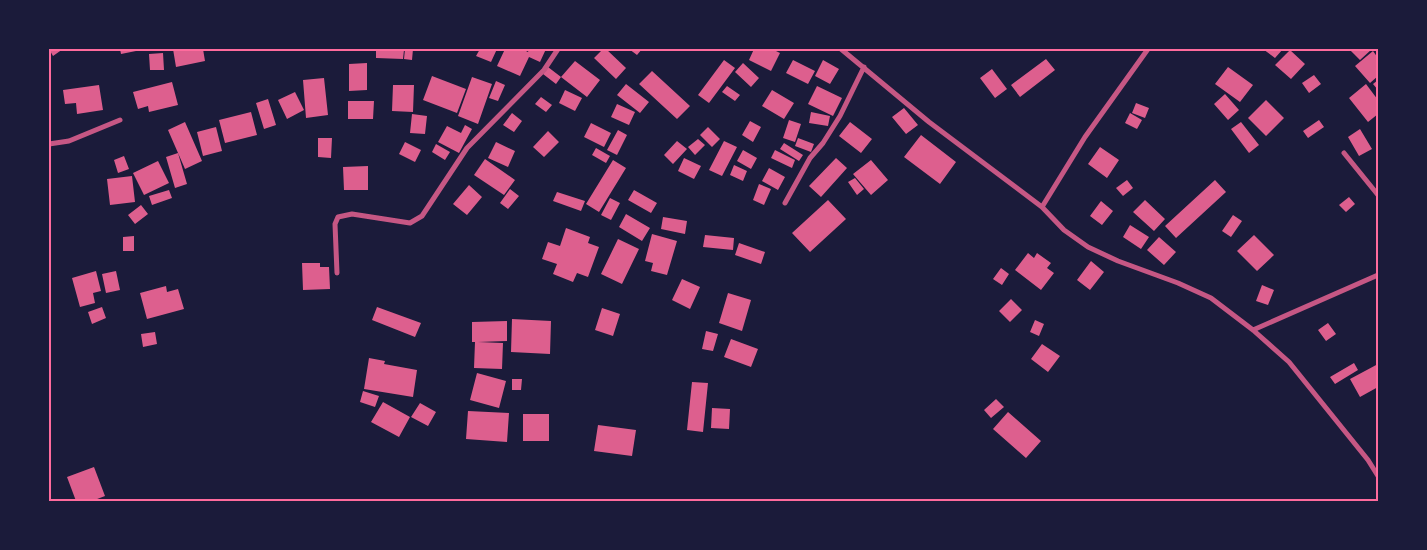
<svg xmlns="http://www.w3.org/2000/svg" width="1427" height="550" font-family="Lato,sans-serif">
  <rect width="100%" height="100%" fill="#1b1b3a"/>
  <path fill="#dd5f8e" d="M 49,49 L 63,49 L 53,56 Z
    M 120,49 L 141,49 L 141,50 L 121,54 Z
    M 173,49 L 203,49 L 205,61 L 176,67 Z
    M 376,49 L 404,50 L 403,59 L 376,58 Z
    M 405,49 L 413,49 L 412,60 L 404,59 Z
    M 480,49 L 497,49 L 491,62 L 476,56 Z
    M 505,49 L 522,49 L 528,52 L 529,49 L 546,49 L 540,62 L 529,57 L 520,76 L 497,66 Z
    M 603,49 L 606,49 L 626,68 L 616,79 L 594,58 Z
    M 629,49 L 642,49 L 637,55 Z
    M 754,49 L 772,49 L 780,53 L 771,71 L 749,60 Z
    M 1263,49 L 1283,49 L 1275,58 Z
    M 1349,49 L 1372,49 L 1360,60 Z
    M 1290,50 L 1305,64 L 1291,79 L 1275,65 Z
    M 1373,51 L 1378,58 L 1378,76 L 1370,83 L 1355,66 Z
    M 163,53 L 164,70 L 150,70 L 149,54 Z
    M 1046,59 L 1055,70 L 1020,97 L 1011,85 Z
    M 724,60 L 735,68 L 709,103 L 698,95 Z
    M 793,60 L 815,71 L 808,84 L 786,73 Z
    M 823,60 L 839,69 L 830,84 L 815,76 Z
    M 575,61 L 600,80 L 587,97 L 561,77 Z
    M 367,63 L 367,90 L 349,91 L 349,64 Z
    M 743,63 L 759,78 L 751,87 L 735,72 Z
    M 548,67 L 561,77 L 556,84 L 543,74 Z
    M 1228,67 L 1253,85 L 1240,102 L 1215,84 Z
    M 992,69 L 1007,89 L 995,98 L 980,78 Z
    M 652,71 L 690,106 L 677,119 L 639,84 Z
    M 1314,75 L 1321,84 L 1309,93 L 1302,83 Z
    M 432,76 L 466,89 L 457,113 L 423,100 Z
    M 472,77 L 492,84 L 478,124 L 458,116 Z
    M 324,78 L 328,115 L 306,118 L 303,80 Z
    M 1378,80 L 1378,90 L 1373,84 Z
    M 496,81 L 505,85 L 498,101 L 489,98 Z
    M 172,82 L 178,105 L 149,112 L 148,106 L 138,109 L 133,92 Z
    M 626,84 L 649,102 L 640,113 L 617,95 Z
    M 1366,84 L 1378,100 L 1378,114 L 1368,122 L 1349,98 Z
    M 99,85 L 103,110 L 77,114 L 76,103 L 65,104 L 63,90 Z
    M 393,85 L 414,85 L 413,112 L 392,111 Z
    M 727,86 L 740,95 L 735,101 L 722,92 Z
    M 817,86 L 842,98 L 833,116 L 808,104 Z
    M 565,90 L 582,98 L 575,111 L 559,103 Z
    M 772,90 L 794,103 L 784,119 L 762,106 Z
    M 295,92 L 304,110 L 287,119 L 278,100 Z
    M 1225,94 L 1239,110 L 1228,120 L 1214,104 Z
    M 541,97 L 552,105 L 546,112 L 535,104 Z
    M 268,99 L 276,125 L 264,129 L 256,103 Z
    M 1266,100 L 1284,118 L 1266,136 L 1248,118 Z
    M 348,101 L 374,101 L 373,119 L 348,119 Z
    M 1136,103 L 1149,108 L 1145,118 L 1132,113 Z
    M 617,104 L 635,112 L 629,125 L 611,117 Z
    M 904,108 L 918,125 L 906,134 L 892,117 Z
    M 251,112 L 257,135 L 225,143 L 219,120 Z
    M 811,112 L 830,116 L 828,126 L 809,123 Z
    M 512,113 L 522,121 L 514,132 L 503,125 Z
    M 1130,113 L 1142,120 L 1137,129 L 1125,123 Z
    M 412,114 L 427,116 L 425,134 L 410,133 Z
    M 789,120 L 801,124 L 795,142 L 783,138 Z
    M 1319,120 L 1324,127 L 1308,138 L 1303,131 Z
    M 750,121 L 761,127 L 753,142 L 742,135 Z
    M 185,122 L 202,161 L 185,169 L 168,130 Z
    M 850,122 L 872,139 L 861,153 L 839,136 Z
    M 1241,122 L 1259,145 L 1249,153 L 1231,129 Z
    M 591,123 L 611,133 L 604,147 L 584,137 Z
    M 465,125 L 472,129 L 459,153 L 438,142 L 447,126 L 461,133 Z
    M 216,127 L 222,151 L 203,156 L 197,132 Z
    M 708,127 L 720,139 L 712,147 L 700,135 Z
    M 1360,129 L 1372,149 L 1359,156 L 1348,137 Z
    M 618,130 L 627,135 L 617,155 L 607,150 Z
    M 548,131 L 559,142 L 544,157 L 533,147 Z
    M 921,135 L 956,162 L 940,184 L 904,157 Z
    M 318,138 L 332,138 L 331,158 L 318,157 Z
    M 798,138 L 814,144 L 811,152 L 795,146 Z
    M 698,139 L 705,145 L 695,155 L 688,147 Z
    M 677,141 L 687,149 L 673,164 L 664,155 Z
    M 724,141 L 737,147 L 722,176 L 709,170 Z
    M 405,142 L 421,150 L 415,162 L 399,154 Z
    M 496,142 L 515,151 L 508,167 L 488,158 Z
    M 784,143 L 803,155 L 799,161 L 780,149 Z
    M 436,144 L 450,152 L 445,160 L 432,152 Z
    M 1100,147 L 1119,160 L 1107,178 L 1088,164 Z
    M 596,148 L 610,156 L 606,163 L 592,155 Z
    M 743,150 L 757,158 L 751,169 L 737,161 Z
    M 775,150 L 795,160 L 792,168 L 771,158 Z
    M 178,153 L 187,184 L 175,188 L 166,157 Z
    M 124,156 L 129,169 L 118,173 L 114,160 Z
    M 684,158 L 701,166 L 694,179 L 678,171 Z
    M 836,158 L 847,168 L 821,197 L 809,186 Z
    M 485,159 L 515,180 L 504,195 L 474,175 Z
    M 613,160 L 626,168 L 599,212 L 586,204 Z
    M 871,160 L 888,180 L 871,195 L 853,174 Z
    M 158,161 L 169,183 L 144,195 L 133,173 Z
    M 734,165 L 747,171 L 743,181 L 730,175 Z
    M 368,166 L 368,190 L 344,190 L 343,167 Z
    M 769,168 L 785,177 L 778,190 L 762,181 Z
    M 132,176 L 135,202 L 110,205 L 107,179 Z
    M 855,178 L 864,189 L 857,195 L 848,182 Z
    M 1127,180 L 1133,188 L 1123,196 L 1116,188 Z
    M 1215,180 L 1226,192 L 1176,238 L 1165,226 Z
    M 759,184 L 771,189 L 764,205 L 753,200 Z
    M 469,185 L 482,197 L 467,215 L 453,204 Z
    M 510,189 L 519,196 L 508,209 L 500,203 Z
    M 169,190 L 172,198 L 152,205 L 149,196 Z
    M 634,190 L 657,203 L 651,213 L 628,200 Z
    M 557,192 L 585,201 L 581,211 L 553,201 Z
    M 1349,197 L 1355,204 L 1346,212 L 1339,205 Z
    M 610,198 L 620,203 L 611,220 L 601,215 Z
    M 828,200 L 846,219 L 810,252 L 792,233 Z
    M 1145,200 L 1165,219 L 1154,231 L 1133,212 Z
    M 1101,201 L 1113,211 L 1102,225 L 1090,216 Z
    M 141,205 L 148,214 L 135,224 L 128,215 Z
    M 626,214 L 650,228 L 642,241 L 619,227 Z
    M 1233,215 L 1242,221 L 1231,237 L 1222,231 Z
    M 663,217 L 687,221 L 685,234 L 661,229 Z
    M 1130,225 L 1149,237 L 1141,249 L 1123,237 Z
    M 566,228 L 590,237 L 588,243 L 599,247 L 588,277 L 577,273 L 573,282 L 553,274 L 557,264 L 542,259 L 548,242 L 560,246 Z
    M 652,234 L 677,241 L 667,275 L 651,271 L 653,263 L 645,261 Z
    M 705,235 L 734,238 L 733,250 L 703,247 Z
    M 1254,235 L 1274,255 L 1257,271 L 1237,251 Z
    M 134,236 L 134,251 L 123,251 L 123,237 Z
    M 1159,237 L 1176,252 L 1164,265 L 1147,250 Z
    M 618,239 L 639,249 L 622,284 L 601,274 Z
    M 739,243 L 765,252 L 761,264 L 735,255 Z
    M 1028,253 L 1034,258 L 1037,253 L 1051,263 L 1047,268 L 1054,273 L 1041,290 L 1015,270 Z
    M 1091,261 L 1104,272 L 1090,290 L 1077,280 Z
    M 302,263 L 320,263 L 320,267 L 329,267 L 330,289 L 303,290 Z
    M 1001,268 L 1009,274 L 1002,285 L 993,279 Z
    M 96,271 L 101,291 L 93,293 L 95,303 L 80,307 L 72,278 Z
    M 116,271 L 120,290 L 106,293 L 102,274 Z
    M 682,279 L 700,287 L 690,309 L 672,300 Z
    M 1262,285 L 1274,290 L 1268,305 L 1256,301 Z
    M 166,286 L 167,292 L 178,289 L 184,309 L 147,319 L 140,293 Z
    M 728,293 L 751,300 L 742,331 L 719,323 Z
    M 1011,299 L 1022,310 L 1010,322 L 999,311 Z
    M 102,307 L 106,318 L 92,324 L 88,312 Z
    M 377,307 L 421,323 L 415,337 L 372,320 Z
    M 602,308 L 620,314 L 613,336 L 595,330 Z
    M 512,319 L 551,321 L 550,354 L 511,352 Z
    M 1035,320 L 1044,324 L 1039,336 L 1030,332 Z
    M 507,321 L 507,341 L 478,342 L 503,343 L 502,369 L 474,368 L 475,342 L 472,342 L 472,322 Z
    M 1328,323 L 1336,334 L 1326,341 L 1318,330 Z
    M 706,331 L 718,334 L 713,351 L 702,349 Z
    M 155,332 L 157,344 L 143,347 L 141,334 Z
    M 731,339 L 758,349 L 751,367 L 724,357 Z
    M 1042,344 L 1060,356 L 1048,372 L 1031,359 Z
    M 369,358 L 385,361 L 384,364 L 417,370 L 413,397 L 364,389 Z
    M 1354,363 L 1358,370 L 1335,384 L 1330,377 Z
    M 1378,364 L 1378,387 L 1360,397 L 1350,379 Z
    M 477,373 L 506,381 L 499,408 L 470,400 Z
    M 512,379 L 522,379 L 521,390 L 512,390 Z
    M 692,382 L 708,383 L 703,432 L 687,430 Z
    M 363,391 L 379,396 L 375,407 L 360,402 Z
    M 996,399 L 1004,407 L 991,418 L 984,410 Z
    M 383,402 L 410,417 L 399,437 L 371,422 Z
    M 420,403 L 436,412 L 428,426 L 411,417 Z
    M 712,408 L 730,409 L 729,429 L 711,428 Z
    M 468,411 L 509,413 L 507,442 L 466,439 Z
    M 1008,412 L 1041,441 L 1026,458 L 993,429 Z
    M 523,414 L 549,414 L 549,441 L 523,441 Z
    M 598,425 L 636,430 L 632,456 L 594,451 Z
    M 94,467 L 105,496 L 92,501 L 76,501 L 67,477 Z"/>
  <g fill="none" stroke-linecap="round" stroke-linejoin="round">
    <path stroke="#c65784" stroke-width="5" d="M 841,49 L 929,122 L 1042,207 L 1064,230 L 1088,247 L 1118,261 L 1178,283 L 1211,298 L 1253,330 L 1289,362 L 1368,460 L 1378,476
      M 49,144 L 69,141 L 120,120
      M 1344,153 L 1378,195
      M 785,203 L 810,158 L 823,143 L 840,116 L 864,67
      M 1042,207 L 1085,137 L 1148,49
      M 337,273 L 335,224 L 338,217 L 352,214 L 410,223 L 422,216 L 467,148 L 544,70 L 558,49
      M 1253,330 L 1378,275"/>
  </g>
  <rect width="1427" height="550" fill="none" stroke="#1b1b3a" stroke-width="100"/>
  <rect x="50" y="50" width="1327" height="450" fill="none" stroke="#ff6b9d" stroke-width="2"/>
</svg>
